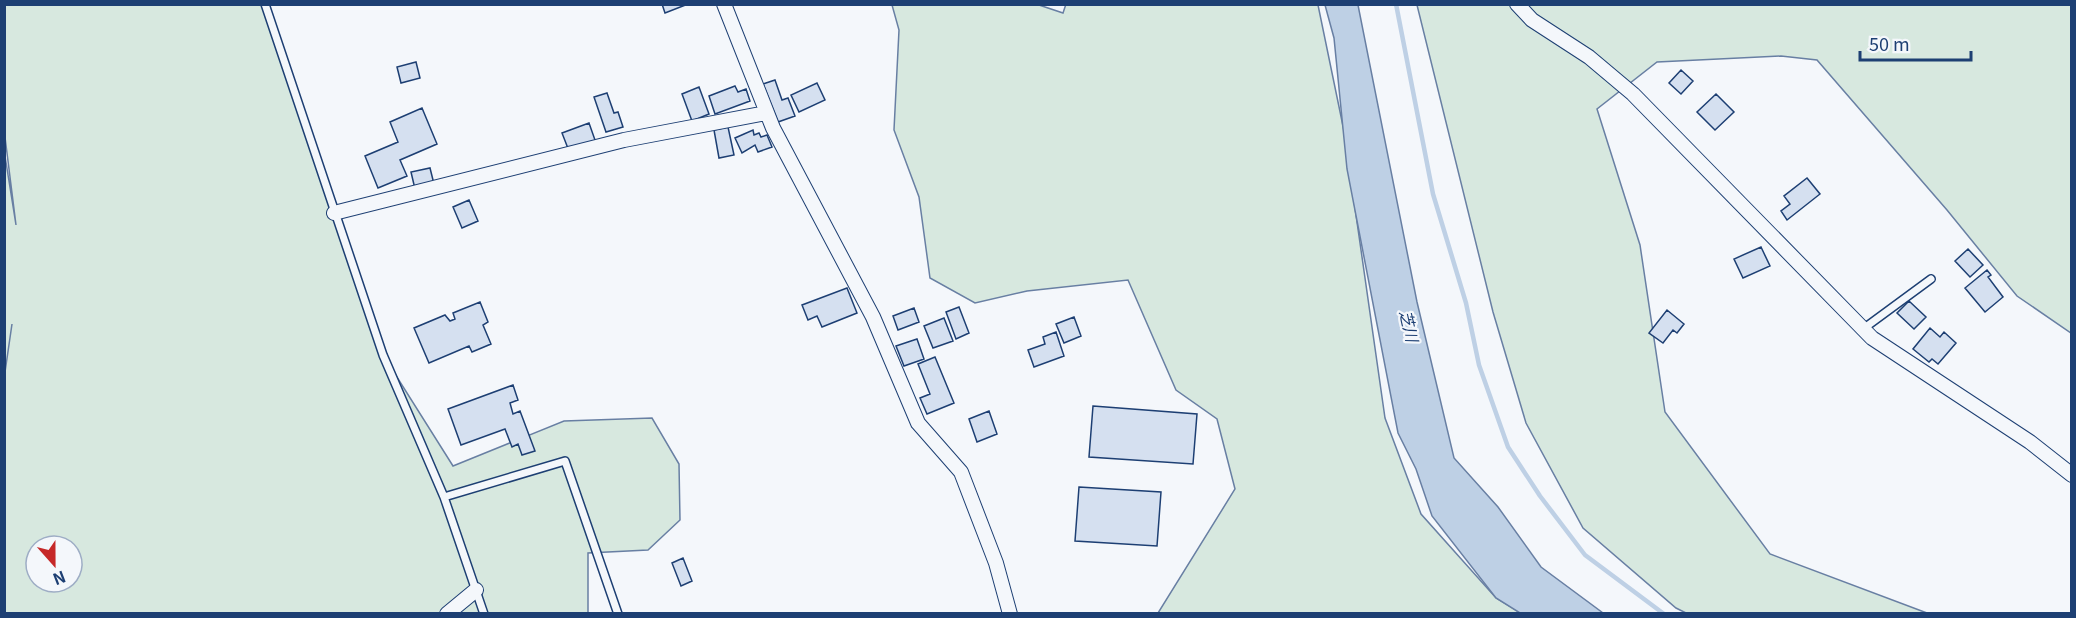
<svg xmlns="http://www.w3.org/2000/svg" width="2076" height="618" font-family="Georgia,'Noto Sans JP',serif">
  <rect width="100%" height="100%" fill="#f4f7fb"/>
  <path fill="#d7e8df" stroke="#687fa3" stroke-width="1.5" fill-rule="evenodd" d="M 1036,4 L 1063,13 L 1066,4 L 1318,5 L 1344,131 L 1385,418 L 1421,514 L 1496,598 L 1521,613 L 1158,613 L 1235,489 L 1217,419 L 1176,390 L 1128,280 L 1027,291 L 975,303 L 930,278 L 919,197 L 894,130 L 899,30 L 892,5 Z
    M 5,5 L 265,5 L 383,355 L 453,466 L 564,421 L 652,418 L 679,464 L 680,520 L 648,550 L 588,553 L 588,613 L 5,613 L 4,379 L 12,324 L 5,372 L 5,156 L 16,225 L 4,129 ZM 36,546 L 72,546 L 72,582 L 36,582 Z
    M 1417,5 L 2071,5 L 2071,333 L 2017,296 L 1947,210 L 1817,60 L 1781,56 L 1657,62 L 1597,109 L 1640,245 L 1665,412 L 1770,554 L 1927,613 L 1686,613 L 1676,608 L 1583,528 L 1526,423 L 1493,312 Z"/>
  <path fill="#bed0e5" stroke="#687fa3" stroke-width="1.5" d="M 1325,5 L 1358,5 L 1417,302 L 1454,458 L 1498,507 L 1541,567 L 1603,613 L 1520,613 L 1496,598 L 1432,516 L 1416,469 L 1398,433 L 1347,169 L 1334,38 Z"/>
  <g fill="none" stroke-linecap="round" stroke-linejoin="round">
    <path stroke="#bed0e5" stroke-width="4.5" d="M 1396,4 L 1433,194 L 1466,303 L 1479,365 L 1508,447 L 1540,496 L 1585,555 L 1664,614"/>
  </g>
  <path fill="#d5e0f0" stroke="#1d3f73" stroke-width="1.5" d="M 662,4 L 688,4 L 665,13 Z
    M 416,62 L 420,78 L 401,83 L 397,67 Z
    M 1681,70 L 1693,81 L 1681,94 L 1669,83 Z
    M 775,80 L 782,100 L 788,98 L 795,116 L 778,122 L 763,84 Z
    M 817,83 L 825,100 L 799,112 L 791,95 Z
    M 735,86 L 738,92 L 746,89 L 750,101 L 715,114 L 709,96 Z
    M 699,87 L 709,114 L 692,121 L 682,94 Z
    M 607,93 L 614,113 L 618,112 L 623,127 L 606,132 L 594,97 Z
    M 1716,94 L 1734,112 L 1715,130 L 1697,112 Z
    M 422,108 L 437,144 L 400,160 L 407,176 L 378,188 L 365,156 L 398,142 L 390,122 Z
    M 589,123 L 595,140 L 569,151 L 562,133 Z
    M 728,127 L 734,155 L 719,158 L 714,130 Z
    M 753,130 L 754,135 L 759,133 L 761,137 L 767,135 L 772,147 L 758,152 L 755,145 L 742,153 L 735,138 Z
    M 430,168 L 434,184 L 415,189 L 411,172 Z
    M 1807,178 L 1820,194 L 1787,220 L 1781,211 L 1790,204 L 1784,196 Z
    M 469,200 L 478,221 L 462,228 L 453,207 Z
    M 1761,247 L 1770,266 L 1743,278 L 1734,259 Z
    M 1968,249 L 1983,265 L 1970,277 L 1955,261 Z
    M 1987,270 L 1991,275 L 1988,277 L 2003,297 L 1985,312 L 1965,288 Z
    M 847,288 L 857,313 L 822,327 L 817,316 L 808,320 L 802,305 Z
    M 1909,301 L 1926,317 L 1914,329 L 1897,313 Z
    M 480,302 L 488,322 L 483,325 L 491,344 L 472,352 L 469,346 L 429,363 L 414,328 L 445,315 L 450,321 L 455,319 L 453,313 Z
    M 959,307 L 969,333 L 956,339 L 946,312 Z
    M 914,308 L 919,322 L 898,330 L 893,316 Z
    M 1667,310 L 1684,324 L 1677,333 L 1673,330 L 1663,343 L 1649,333 Z
    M 1074,317 L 1081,336 L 1064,343 L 1056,324 Z
    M 944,318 L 953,341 L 933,348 L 924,326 Z
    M 1930,328 L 1940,337 L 1944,332 L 1956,343 L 1938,364 L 1932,359 L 1929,362 L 1913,349 Z
    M 1056,332 L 1064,356 L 1034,367 L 1028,350 L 1045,344 L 1043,337 Z
    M 917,339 L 924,359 L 904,366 L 896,346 Z
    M 935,357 L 954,403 L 927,414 L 920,398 L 930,394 L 918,364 Z
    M 513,385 L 518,400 L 510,403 L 513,414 L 520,411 L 535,451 L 522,455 L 518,444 L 512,447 L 505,429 L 461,445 L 448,409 Z
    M 1093,406 L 1197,414 L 1193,464 L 1089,457 Z
    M 989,411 L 997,434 L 977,442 L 969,419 Z
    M 1079,487 L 1161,492 L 1157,546 L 1075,541 Z
    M 683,558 L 692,581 L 681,586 L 672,563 Z"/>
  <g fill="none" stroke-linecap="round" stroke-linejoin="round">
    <defs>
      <path id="lane" d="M 265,4 L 383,355 L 444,497 L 484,614
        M 1863,329 L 1931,279
        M 444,497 L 565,461 L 618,614"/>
      <path id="street" d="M 724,4 L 773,128 L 873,317 L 918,423 L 961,472 L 996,563 L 1010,614
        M 1517,4 L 1532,20 L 1589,57 L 1633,94 L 1872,338 L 2030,442 L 2072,475
        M 334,213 L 624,140 L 766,113
        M 447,614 L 476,590"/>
    </defs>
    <use href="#lane" stroke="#1d3f73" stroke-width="10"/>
    <use href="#street" stroke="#1d3f73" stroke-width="16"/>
    <use href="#lane" stroke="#f4f7fb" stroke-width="7"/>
    <use href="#street" stroke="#f4f7fb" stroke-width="14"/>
  </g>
  <g text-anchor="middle" stroke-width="4.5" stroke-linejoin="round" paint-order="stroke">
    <g font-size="16" font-style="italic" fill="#1d3f73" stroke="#f4f7fb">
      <text transform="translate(1409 326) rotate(77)" y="6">芝川</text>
    </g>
  </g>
  <rect width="2076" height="618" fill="none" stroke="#1d3f73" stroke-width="12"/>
  <g transform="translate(54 564) rotate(159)"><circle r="28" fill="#f4f7fb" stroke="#9eadc5" stroke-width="1.5"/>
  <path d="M0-4.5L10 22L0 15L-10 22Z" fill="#c62828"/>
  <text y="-9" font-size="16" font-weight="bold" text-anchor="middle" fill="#1d3f73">N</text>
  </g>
  <path d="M1860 51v9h111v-9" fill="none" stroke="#1d3f73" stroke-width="3"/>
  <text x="1869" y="51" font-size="18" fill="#1d3f73" stroke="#f4f7fb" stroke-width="4.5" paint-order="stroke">50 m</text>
</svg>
